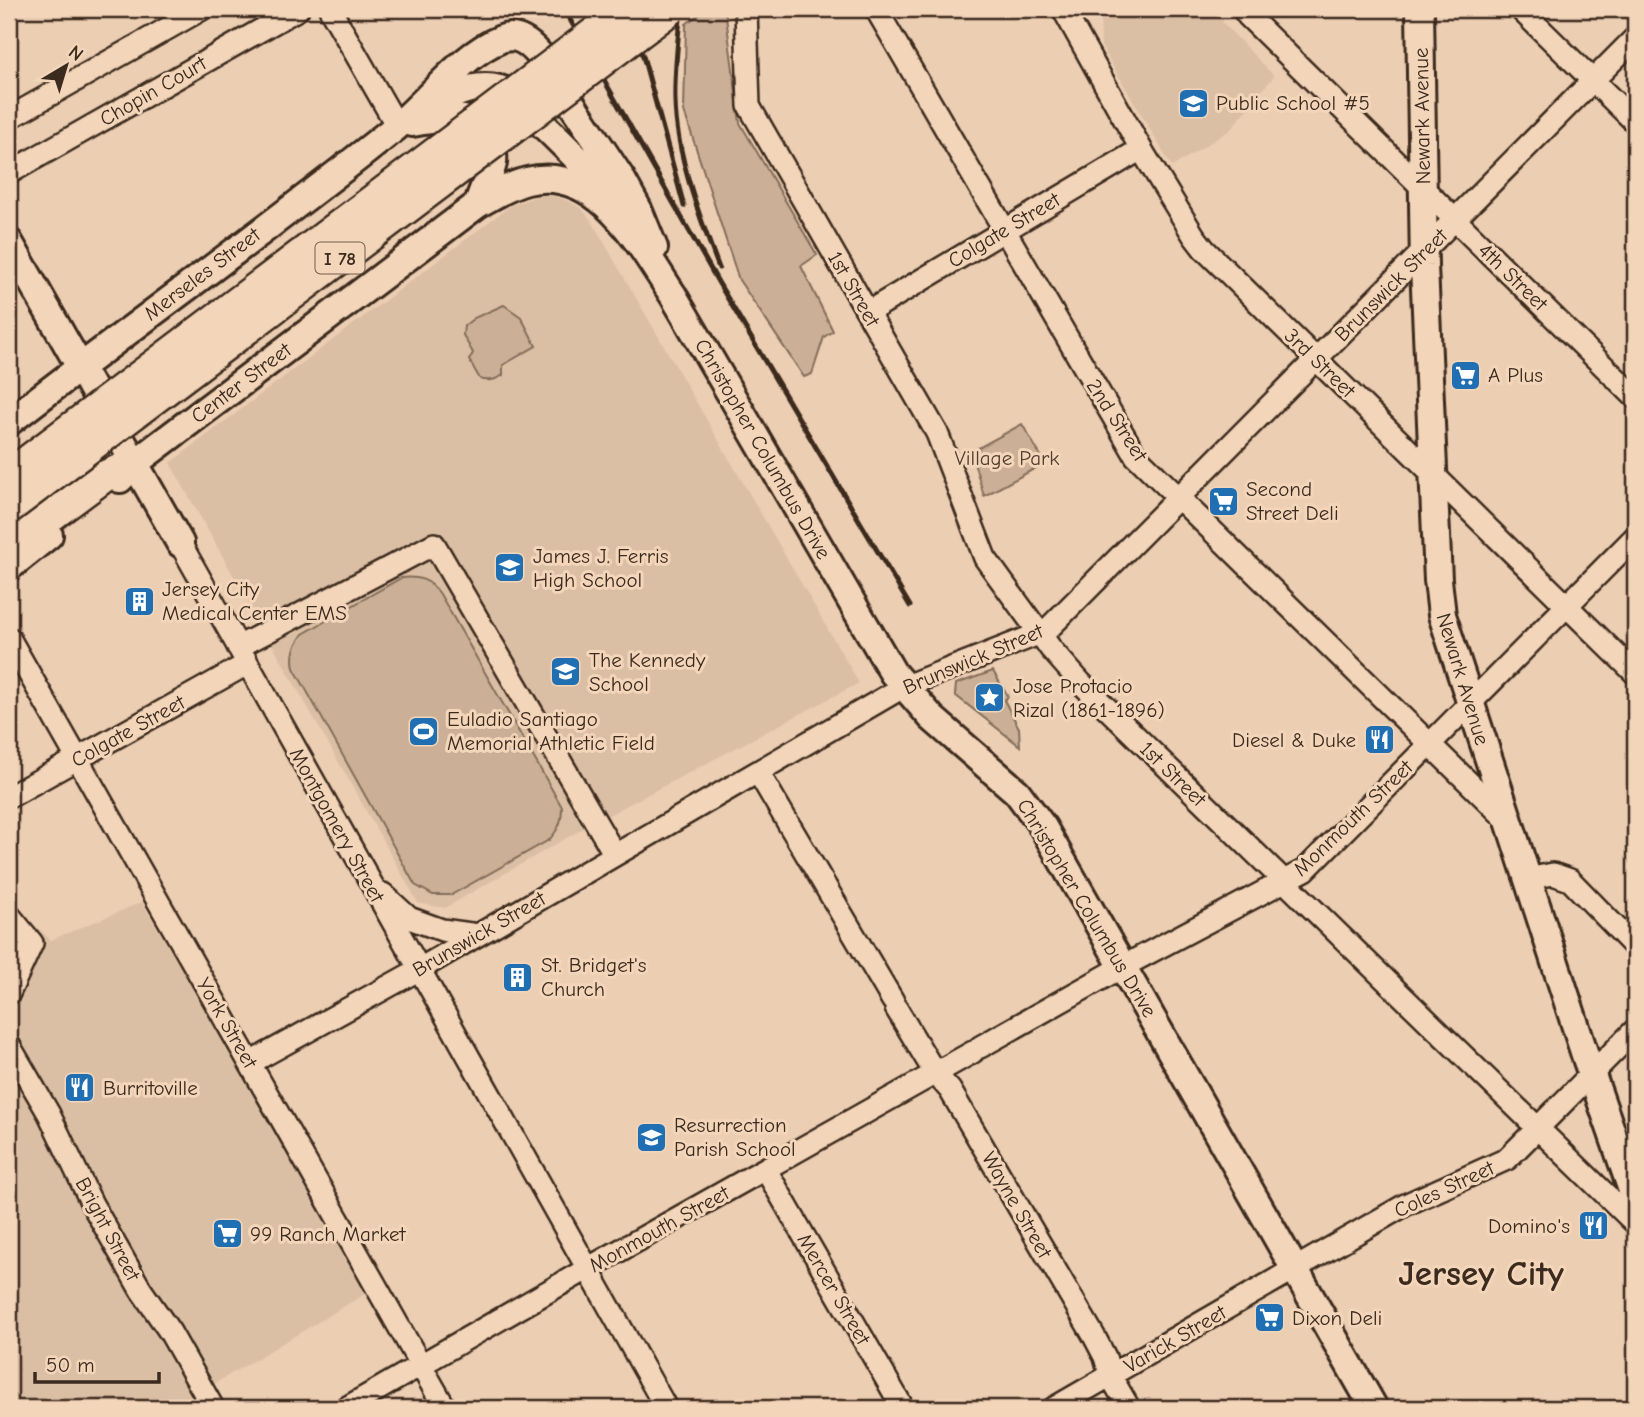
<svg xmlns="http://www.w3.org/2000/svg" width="1644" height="1417" font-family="'Comic Neue',sans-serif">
  <rect width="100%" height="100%" fill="#ecceb3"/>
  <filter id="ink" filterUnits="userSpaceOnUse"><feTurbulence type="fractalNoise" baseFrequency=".0143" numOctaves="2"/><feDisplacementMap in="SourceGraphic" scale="14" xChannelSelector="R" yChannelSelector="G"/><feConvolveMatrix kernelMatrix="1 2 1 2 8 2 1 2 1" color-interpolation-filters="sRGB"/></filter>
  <g filter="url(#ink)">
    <path fill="#dbbfa5" d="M 1100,9 L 1222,9 L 1223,23 L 1274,76 L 1230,130 L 1172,167 L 1101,46 Z
      M 539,195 L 555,196 L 568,201 L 581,208 L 591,220 L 859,683 L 584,828 L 445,908 L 418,903 L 170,463 L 510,206 Z
      M 142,902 L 370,1291 L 194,1396 L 200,1408 L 9,1408 L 9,903 L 51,940 Z"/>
    <path fill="#cbb097" stroke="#836d5a" stroke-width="2" d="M 706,9 L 725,9 L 740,123 L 817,255 L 801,266 L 833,331 L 824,337 L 812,374 L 804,377 L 739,280 L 684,111 L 686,24 Z
      M 504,305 L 521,317 L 536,346 L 503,365 L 503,375 C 496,380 489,382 480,379 L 469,360 L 473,353 L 463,335 L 464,326 L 474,318 Z
      M 1022,424 L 1045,463 L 984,496 L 971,452 Z
      M 401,578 C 418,576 430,579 440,594 L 562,807 C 562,822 559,829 549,840 L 451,895 L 433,895 L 415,885 L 294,668 C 291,653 295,645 303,634 Z
      M 993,671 L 1008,697 L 1004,700 L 1019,728 L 1020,746 L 955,695 L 956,684 Z"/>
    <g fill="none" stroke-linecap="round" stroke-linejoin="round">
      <defs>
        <path id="minor" d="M 330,9 L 397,126
          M 746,9 L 749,106 L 937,433 L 985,558 L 1051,649 L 1081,683 L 1635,1223
          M 876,9 L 1136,456 L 1507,820
          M 1063,9 L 1141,149 L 1194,236 L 1204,249 L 1635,673
          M 1243,9 L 1248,16 L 1635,397
          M 1520,9 L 1635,122
          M 9,118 L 202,9
          M 9,173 L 298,9
          M 868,312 L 1141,149
          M 180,543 L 666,1408
          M 9,638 L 445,1408
          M 238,647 L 434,544 L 615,855
          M 758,772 L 893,1001
          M 9,797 L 247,664
          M 1527,879 L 1553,874 L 1570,880 L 1635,947
          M 383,894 L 409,918 L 442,930 L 478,935
          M 9,915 L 32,943 L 9,993
          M 896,1008 L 935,1073 L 950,1090 L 1094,1336 L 1105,1357 L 1111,1377 L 1129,1408
          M 9,1045 L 49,1114 L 92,1204 L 141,1290 L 170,1332 L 213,1408
          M 980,1047 L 1122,967 L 1305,870 L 1635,537
          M 250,1063 L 418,970 L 903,687 L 1046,631 L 1635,38
          M 766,1170 L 903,1408
          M 346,1408 L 587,1269 L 973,1052
          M 1054,1408 L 1405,1205 L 1507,1159 L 1635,1030"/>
        <path id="major" d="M 1420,9 L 1424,266 L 1438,580 L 1442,615 L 1585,1055 L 1635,1199
          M 431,106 C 456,92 484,78 512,94 L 617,198
          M 412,123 C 437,119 473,109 488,136 C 493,145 494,153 493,163 C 490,177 482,189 478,204
          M 9,242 L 180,543
          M 9,422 C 136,323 269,229 395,128 C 428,101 461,55 501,39 C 516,33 528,42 538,53 L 621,178 L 638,209 L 654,248
          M 120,479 L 135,463 L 478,204 C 493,196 510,185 527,181 C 598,163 641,247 673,295 L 893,673 L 932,718 L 1017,792 L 1043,827 L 1374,1408
          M 9,567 L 49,535"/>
        <path id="highway" d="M 9,547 L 105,476 L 135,463"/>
      </defs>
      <use href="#minor" stroke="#3b2a1e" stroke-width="26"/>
      <use href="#major" stroke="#3b2a1e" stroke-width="32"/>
      <use href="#highway" stroke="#3b2a1e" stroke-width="35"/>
      <use href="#minor" stroke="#f3d5b9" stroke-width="21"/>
      <use href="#major" stroke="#f3d5b9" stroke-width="26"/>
      <use href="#highway" stroke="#f3d5b9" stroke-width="30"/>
      <path stroke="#3b2a1e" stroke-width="5" d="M 564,9 L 718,282 L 910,606
        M 624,9 L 643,56 L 684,206
        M 681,9 C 678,39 674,70 675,101 C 676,155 700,218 719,268"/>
      <defs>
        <path id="highway-bridge" d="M 9,475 L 626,9
          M 9,508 L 671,9"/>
      </defs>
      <use href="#highway-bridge" stroke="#3b2a1e" stroke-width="35" stroke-linecap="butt"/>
      <use href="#highway-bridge" stroke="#f3d5b9" stroke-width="30"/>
    </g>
  </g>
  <defs>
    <symbol id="school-square" viewBox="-11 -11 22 22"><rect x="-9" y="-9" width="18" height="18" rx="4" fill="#1f6fb2" stroke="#f3d5b9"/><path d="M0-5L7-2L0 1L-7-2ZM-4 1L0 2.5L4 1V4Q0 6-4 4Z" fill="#fff"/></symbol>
    <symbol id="supermarket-square" viewBox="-11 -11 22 22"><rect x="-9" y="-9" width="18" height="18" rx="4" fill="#1f6fb2" stroke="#f3d5b9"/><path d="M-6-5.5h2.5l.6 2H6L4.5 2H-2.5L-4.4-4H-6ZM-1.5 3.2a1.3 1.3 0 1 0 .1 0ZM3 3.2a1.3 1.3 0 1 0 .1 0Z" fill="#fff"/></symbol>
    <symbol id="building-square" viewBox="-11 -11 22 22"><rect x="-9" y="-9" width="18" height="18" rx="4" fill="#1f6fb2" stroke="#f3d5b9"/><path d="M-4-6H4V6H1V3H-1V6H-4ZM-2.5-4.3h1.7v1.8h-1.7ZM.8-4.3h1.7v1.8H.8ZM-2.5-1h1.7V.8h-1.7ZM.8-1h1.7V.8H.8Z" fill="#fff"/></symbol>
    <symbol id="sight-square" viewBox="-11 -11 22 22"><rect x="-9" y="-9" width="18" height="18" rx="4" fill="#1f6fb2" stroke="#f3d5b9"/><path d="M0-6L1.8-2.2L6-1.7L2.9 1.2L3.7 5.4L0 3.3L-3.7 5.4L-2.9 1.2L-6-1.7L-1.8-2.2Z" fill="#fff"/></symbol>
    <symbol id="stadium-square" viewBox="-11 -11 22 22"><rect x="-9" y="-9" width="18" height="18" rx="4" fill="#1f6fb2" stroke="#f3d5b9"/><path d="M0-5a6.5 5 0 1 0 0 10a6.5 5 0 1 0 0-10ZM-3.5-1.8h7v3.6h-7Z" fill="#fff"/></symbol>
    <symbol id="restaurant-square" viewBox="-11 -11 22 22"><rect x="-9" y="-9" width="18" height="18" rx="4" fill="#1f6fb2" stroke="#f3d5b9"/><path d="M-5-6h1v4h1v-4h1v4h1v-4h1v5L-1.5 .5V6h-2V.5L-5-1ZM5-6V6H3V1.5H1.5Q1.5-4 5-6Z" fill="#fff"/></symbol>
  </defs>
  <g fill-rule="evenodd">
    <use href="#school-square" x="1176" y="86" width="35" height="35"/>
    <use href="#supermarket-square" x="1448" y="358" width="35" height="35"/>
    <use href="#supermarket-square" x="1206" y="484" width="35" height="35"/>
    <use href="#school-square" x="492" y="550" width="35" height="35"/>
    <use href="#building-square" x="122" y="584" width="35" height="35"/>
    <use href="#school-square" x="548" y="654" width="35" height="35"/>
    <use href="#sight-square" x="972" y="680" width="35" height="35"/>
    <use href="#stadium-square" x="406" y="714" width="35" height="35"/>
    <use href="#restaurant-square" x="1362" y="722" width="35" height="35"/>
    <use href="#building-square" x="500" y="960" width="35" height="35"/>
    <use href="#restaurant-square" x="62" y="1070" width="35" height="35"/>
    <use href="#school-square" x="634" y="1120" width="35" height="35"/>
    <use href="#restaurant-square" x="1576" y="1208" width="35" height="35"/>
    <use href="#supermarket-square" x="210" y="1216" width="35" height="35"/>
    <use href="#supermarket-square" x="1252" y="1300" width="35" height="35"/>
  </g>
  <g text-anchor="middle" stroke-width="6" stroke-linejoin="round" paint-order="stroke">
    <rect fill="#f3d5b9" stroke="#725d4c" stroke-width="2" x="315.5" y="242.5" width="49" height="31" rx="5"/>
    <g font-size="19" font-weight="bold" fill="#3b2a1e">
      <text x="340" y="265">I 78</text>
    </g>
    <g font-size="21" fill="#3b2a1e" stroke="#f3d5b9">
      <text transform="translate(153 91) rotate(-30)" y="7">Chopin Court</text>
      <text transform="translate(1422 116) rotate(-91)" y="7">Newark Avenue</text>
      <text transform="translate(1004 230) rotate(-31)" y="7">Colgate Street</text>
      <text transform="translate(202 274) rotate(-37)" y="7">Merseles Street</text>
      <text transform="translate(1513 277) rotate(44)" y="7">4th Street</text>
      <text transform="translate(1391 285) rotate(-45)" y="7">Brunswick Street</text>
      <text transform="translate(854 289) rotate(60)" y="7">1st Street</text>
      <text transform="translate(1320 363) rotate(44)" y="7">3rd Street</text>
      <text transform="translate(241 383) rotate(-37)" y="7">Center Street</text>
      <text transform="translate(1117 420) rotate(57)" y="7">2nd Street</text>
      <text transform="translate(763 449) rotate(60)" y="7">Christopher Columbus Drive</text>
      <text transform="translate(973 659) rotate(-23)" y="7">Brunswick Street</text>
      <text transform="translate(1463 679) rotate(73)" y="7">Newark Avenue</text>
      <text transform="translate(128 731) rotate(-29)" y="7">Colgate Street</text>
      <text transform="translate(1173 774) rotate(44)" y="7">1st Street</text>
      <text transform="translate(1353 818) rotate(-44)" y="7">Monmouth Street</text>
      <text transform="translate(337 825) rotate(61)" y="7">Montgomery Street</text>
      <text transform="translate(1087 908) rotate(59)" y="7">Christopher Columbus Drive</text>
      <text transform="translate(479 934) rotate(-30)" y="7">Brunswick Street</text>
      <text transform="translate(227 1023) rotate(60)" y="7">York Street</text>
      <text transform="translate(1444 1189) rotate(-25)" y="7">Coles Street</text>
      <text transform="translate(1017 1205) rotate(60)" y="7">Wayne Street</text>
      <text transform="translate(108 1229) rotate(62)" y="7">Bright Street</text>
      <text transform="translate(659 1229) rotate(-29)" y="7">Monmouth Street</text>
      <text transform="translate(834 1289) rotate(60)" y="7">Mercer Street</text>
      <text transform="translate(1175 1339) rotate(-30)" y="7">Varick Street</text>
    </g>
    <g font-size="21" fill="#3b2a1e" stroke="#f3d5b9" text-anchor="start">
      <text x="1216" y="110">Public School #5</text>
      <text x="1488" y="382">A Plus</text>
      <text x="1246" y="496">Second<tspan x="1246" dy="24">Street Deli</tspan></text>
      <text x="533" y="563">James J. Ferris<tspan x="533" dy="24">High School</tspan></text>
      <text x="162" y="596">Jersey City<tspan x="162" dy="24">Medical Center EMS</tspan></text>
      <text x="589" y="667">The Kennedy<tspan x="589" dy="24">School</tspan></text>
      <text x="1013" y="693">Jose Protacio<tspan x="1013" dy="24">Rizal (1861-1896)</tspan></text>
      <text x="447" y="726">Euladio Santiago<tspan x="447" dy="24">Memorial Athletic Field</tspan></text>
      <text x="1356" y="747" text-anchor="end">Diesel &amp; Duke</text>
      <text x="541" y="972">St. Bridget's<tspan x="541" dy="24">Church</tspan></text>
      <text x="103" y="1095">Burritoville</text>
      <text x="674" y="1132">Resurrection<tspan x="674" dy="24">Parish School</tspan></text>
      <text x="1570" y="1233" text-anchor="end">Domino's</text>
      <text x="250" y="1241">99 Ranch Market</text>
      <text x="1292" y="1325">Dixon Deli</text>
    </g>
    <g font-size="21" fill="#513e30" stroke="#f3d5b9">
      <text x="1007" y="465">Village Park</text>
    </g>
    <g font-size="35" font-weight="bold" fill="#3b2a1e" stroke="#f3d5b9">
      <text x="1481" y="1285">Jersey City</text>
    </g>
  </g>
  <rect width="1644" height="1417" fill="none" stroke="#f3d5b9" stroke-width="35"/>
  <rect x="18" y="18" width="1609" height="1382" fill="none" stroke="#3b2a1e" stroke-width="2.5" filter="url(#ink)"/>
  <g transform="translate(66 66) rotate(38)" stroke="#f3d5b9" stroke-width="5" paint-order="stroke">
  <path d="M0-5L12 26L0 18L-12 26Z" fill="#3b2a1e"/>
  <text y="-10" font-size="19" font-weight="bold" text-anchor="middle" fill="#3b2a1e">N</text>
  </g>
  <path d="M35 1372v10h124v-10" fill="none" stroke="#3b2a1e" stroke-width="3.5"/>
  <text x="46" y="1372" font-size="21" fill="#3b2a1e" stroke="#f3d5b9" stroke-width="5" paint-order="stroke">50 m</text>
</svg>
